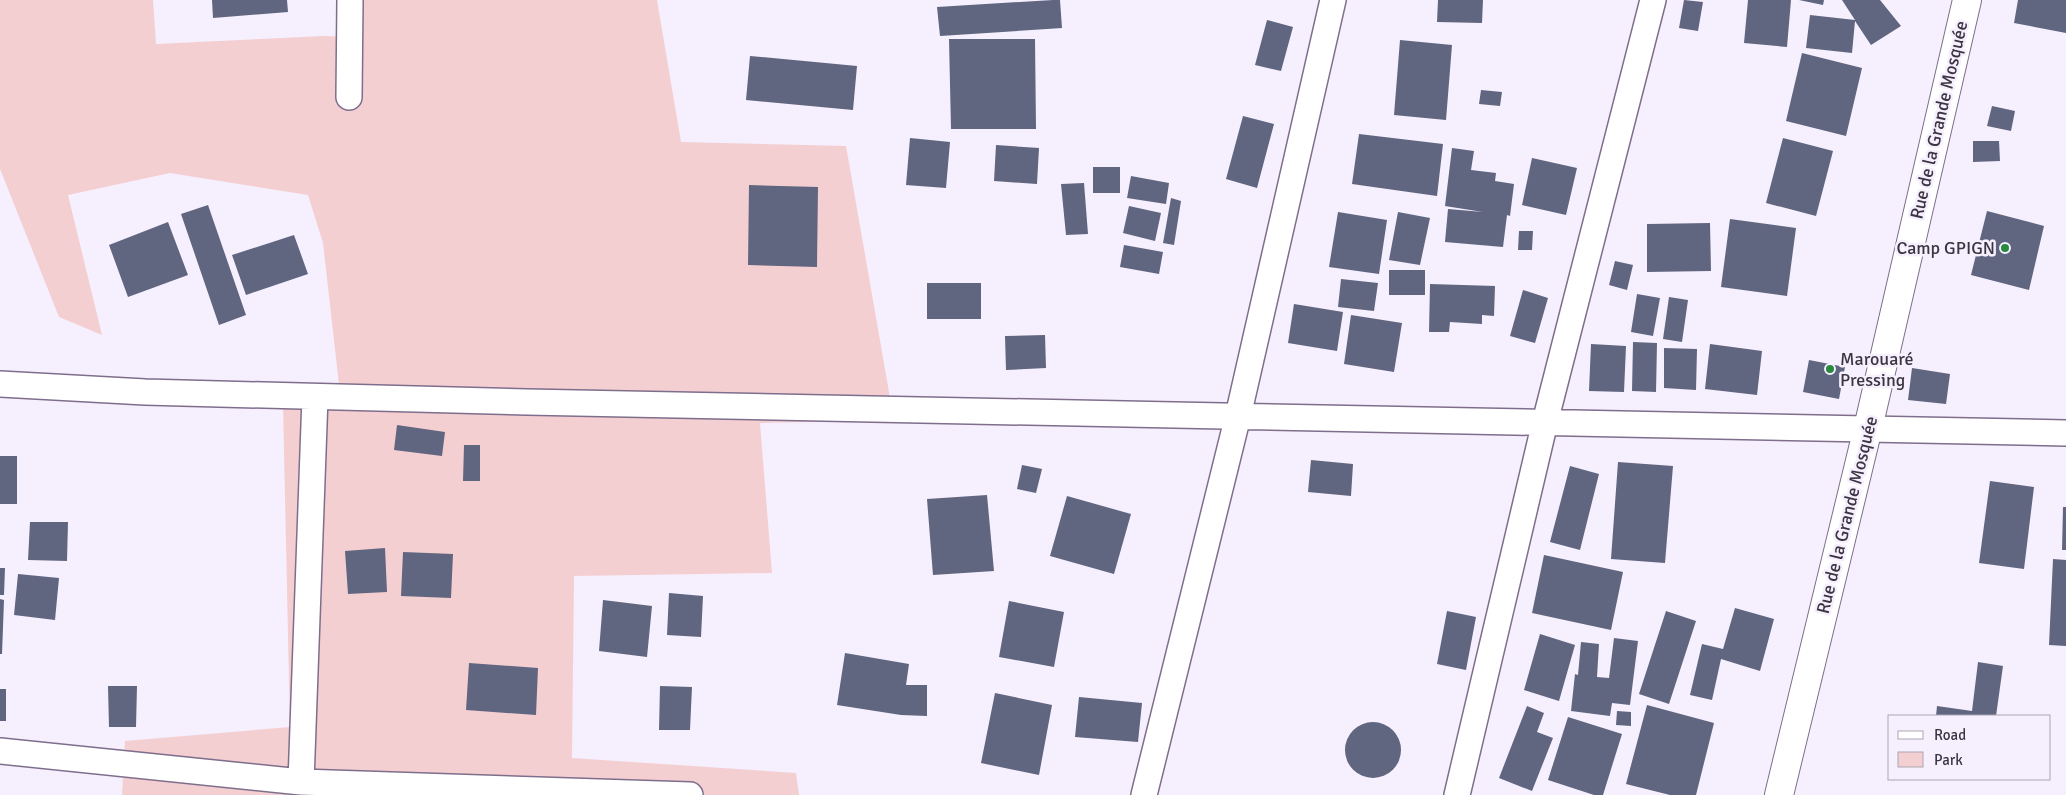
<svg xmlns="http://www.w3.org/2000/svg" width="2066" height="795" font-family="Signika,sans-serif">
  <rect width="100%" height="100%" fill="#f6effd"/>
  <path fill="#f4cfd2" d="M 0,0 L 153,0 L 156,44 L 324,36 L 353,37 L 350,0 L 657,0 L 681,142 L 846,146 L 888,386 L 893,420 L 760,423 L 772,573 L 574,576 L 572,758 L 796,773 L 799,795 L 122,795 L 125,741 L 290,727 L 283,405 L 341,402 L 323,243 L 308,195 L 170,173 L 68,195 L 102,335 L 59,317 L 0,169 Z"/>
  <path fill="#606580" d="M 212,0 L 287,0 L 288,12 L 213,18 Z
    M 1053,0 L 1060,0 L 1062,28 L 940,36 L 937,7 Z
    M 1438,0 L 1483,0 L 1482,23 L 1437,22 Z
    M 1684,0 L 1703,2 L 1698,31 L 1679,28 Z
    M 1748,0 L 1791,0 L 1787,47 L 1744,43 Z
    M 1799,0 L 1824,0 L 1823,5 Z
    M 1842,0 L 1880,0 L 1901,26 L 1871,45 L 1855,21 L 1852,53 L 1806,48 L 1810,15 L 1855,20 Z
    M 2018,0 L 2066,0 L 2066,33 L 2014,23 Z
    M 1267,20 L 1293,27 L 1281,71 L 1255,65 Z
    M 949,39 L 1035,39 L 1036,129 L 951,129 Z
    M 1400,40 L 1452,45 L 1446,120 L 1394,115 Z
    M 1802,53 L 1862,68 L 1846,136 L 1786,121 Z
    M 750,56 L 857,66 L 853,110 L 746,100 Z
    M 1481,90 L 1502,92 L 1500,106 L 1479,104 Z
    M 1992,106 L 2015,111 L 2011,131 L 1987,126 Z
    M 1243,116 L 1274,124 L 1257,188 L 1226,179 Z
    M 1359,134 L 1443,144 L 1437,196 L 1352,184 Z
    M 910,138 L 950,142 L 946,188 L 906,185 Z
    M 1783,138 L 1833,151 L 1816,216 L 1766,203 Z
    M 1973,141 L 1999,141 L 2000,161 L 1973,162 Z
    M 996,145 L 1039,148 L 1037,184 L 994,181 Z
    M 1452,148 L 1474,151 L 1471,170 L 1496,173 L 1495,181 L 1514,184 L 1510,216 L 1507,215 L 1503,247 L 1445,242 L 1448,209 L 1483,212 L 1445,206 Z
    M 1532,158 L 1577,168 L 1566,215 L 1522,205 Z
    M 1093,167 L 1120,167 L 1120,193 L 1093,193 Z
    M 1131,176 L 1169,183 L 1166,204 L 1127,198 Z
    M 1084,183 L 1088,234 L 1066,235 L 1061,184 Z
    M 749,185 L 818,187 L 817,267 L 748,265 Z
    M 1171,198 L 1181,201 L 1174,245 L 1163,243 Z
    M 208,205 L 246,315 L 219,325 L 181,214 Z
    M 1129,206 L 1161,213 L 1155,241 L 1123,233 Z
    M 1987,211 L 2044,226 L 2029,290 L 1971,275 Z
    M 1338,212 L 1387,220 L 1379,274 L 1329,267 Z
    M 1398,212 L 1430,218 L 1420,265 L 1389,260 Z
    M 1730,219 L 1796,228 L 1787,296 L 1721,287 Z
    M 168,222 L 188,275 L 128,297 L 109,245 Z
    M 1710,223 L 1711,271 L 1647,272 L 1647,224 Z
    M 1519,231 L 1533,231 L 1532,250 L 1518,250 Z
    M 294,235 L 308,274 L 246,295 L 232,255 Z
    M 1124,245 L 1163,252 L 1159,274 L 1120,267 Z
    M 1615,261 L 1633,265 L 1627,290 L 1609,285 Z
    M 1389,270 L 1425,270 L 1425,295 L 1389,295 Z
    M 1341,279 L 1378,283 L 1374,311 L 1338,307 Z
    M 927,283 L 981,283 L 981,319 L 927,319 Z
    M 1430,284 L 1495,286 L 1494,316 L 1482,315 L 1482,324 L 1450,322 L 1449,332 L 1429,332 Z
    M 1523,290 L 1548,298 L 1535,343 L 1510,336 Z
    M 1637,294 L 1660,298 L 1653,336 L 1631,332 Z
    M 1669,297 L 1688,300 L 1682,342 L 1663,339 Z
    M 1294,304 L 1343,312 L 1337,351 L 1288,343 Z
    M 1351,315 L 1402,323 L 1394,372 L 1344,364 Z
    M 1045,335 L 1046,368 L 1006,370 L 1005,336 Z
    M 1633,342 L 1657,343 L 1656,392 L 1632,391 Z
    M 1591,344 L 1626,346 L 1624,392 L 1589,391 Z
    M 1710,344 L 1762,351 L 1757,395 L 1705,389 Z
    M 1664,348 L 1697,349 L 1696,390 L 1664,388 Z
    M 1809,360 L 1845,367 L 1839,399 L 1803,392 Z
    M 1912,368 L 1950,374 L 1946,404 L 1908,400 Z
    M 397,425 L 445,432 L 442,456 L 394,450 Z
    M 464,445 L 480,445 L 480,481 L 463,481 Z
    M 0,456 L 17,456 L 17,504 L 0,504 Z
    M 1311,460 L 1353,464 L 1351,496 L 1308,492 Z
    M 1618,462 L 1673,466 L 1665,563 L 1611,559 Z
    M 1022,465 L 1042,469 L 1036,493 L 1017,489 Z
    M 1570,466 L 1599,474 L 1580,550 L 1550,542 Z
    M 1990,481 L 2034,487 L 2024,569 L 1979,563 Z
    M 987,495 L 994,571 L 933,575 L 927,499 Z
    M 1067,496 L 1131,514 L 1114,574 L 1050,556 Z
    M 2063,507 L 2066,507 L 2066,550 L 2062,550 Z
    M 30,522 L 68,522 L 67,561 L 28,560 Z
    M 385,548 L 387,592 L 348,594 L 345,551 Z
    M 403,552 L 453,554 L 451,598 L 401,596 Z
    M 1544,555 L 1623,572 L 1611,630 L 1532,613 Z
    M 2053,559 L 2066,560 L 2066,646 L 2049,645 Z
    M 0,568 L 5,568 L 4,595 L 0,595 Z
    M 18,574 L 59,578 L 55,620 L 14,615 Z
    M 669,593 L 703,596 L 701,637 L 667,635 Z
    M 0,599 L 4,600 L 2,654 L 0,654 Z
    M 603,600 L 652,606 L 647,657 L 599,651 Z
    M 1009,601 L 1064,612 L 1054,667 L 999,657 Z
    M 1735,608 L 1774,619 L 1760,671 L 1721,659 L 1712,700 L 1690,695 L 1702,644 L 1723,649 Z
    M 1447,611 L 1476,617 L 1466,670 L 1437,664 Z
    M 1666,611 L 1696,621 L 1669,704 L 1639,694 Z
    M 1540,634 L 1575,645 L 1559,701 L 1524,690 Z
    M 1614,638 L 1638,641 L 1630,705 L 1612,703 L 1610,716 L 1571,711 L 1575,674 L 1578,675 L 1581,642 L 1599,644 L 1597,677 L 1609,678 Z
    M 845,653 L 909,664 L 906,685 L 927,685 L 927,716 L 901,715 L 837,705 Z
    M 1978,662 L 2003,666 L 1996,716 L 1936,716 L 1937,706 L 1972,711 Z
    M 469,663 L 538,668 L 536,715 L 466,710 Z
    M 108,686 L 137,686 L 136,727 L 109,727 Z
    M 660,686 L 692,687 L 690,730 L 659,730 Z
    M 0,689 L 6,689 L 6,721 L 0,721 Z
    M 995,693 L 1052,705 L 1039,775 L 981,763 Z
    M 1079,697 L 1142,703 L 1138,742 L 1075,737 Z
    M 1647,705 L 1714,723 L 1696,795 L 1670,795 L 1626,784 Z
    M 1527,706 L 1544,713 L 1537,732 L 1553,738 L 1532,791 L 1499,778 Z
    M 1617,711 L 1631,712 L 1631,726 L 1616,725 Z
    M 1568,717 L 1622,734 L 1603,795 L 1594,795 L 1548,780 Z
    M1345 750a28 28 0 1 1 56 0a28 28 0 1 1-56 0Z"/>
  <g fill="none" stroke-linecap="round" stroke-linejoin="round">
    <defs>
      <path id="minor" d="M 349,97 L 350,0
        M 0,384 L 145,392 L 527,402 L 2066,433
        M 0,751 L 301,782 L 690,795
        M 301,782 L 315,397
        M 1144,795 L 1238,416 L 1333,0
        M 1457,795 L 1545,422 L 1653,0"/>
      <path id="tertiary" d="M 1779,795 L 1868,428 L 1967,0"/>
    </defs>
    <use href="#minor" stroke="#7e6e8c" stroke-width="28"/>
    <use href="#tertiary" stroke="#7e6e8c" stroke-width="30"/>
    <use href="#minor" stroke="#fff" stroke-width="25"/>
    <use href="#tertiary" stroke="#fff" stroke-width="28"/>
  </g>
  <g fill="#29893c" stroke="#f6effd" stroke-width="2">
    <circle cx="2005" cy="248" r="5"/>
    <circle cx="1830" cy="369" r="5"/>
  </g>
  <g text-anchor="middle" stroke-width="5" stroke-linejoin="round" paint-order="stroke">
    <g font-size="18" fill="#3b3542" stroke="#f6effd">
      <text transform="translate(1939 120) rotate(-77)" y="6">Rue de la Grande Mosquée</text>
      <text transform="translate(1847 515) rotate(-76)" y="6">Rue de la Grande Mosquée</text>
    </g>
    <g font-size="18" fill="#3b3542" stroke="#f6effd" text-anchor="end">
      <text x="1995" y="254">Camp GPIGN</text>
      <text x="1840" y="365" text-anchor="start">Marouaré<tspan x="1840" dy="21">Pressing</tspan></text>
    </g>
  </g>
  <rect x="1888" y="715" width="162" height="65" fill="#f6effd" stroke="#aba5b2"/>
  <rect x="1898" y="731" width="25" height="8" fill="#ffffff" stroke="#aba5b2"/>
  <text x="1934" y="740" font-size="15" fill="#3b3542">Road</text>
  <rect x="1898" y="752" width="25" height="15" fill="#f4cfd2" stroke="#aba5b2"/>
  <text x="1934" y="765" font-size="15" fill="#3b3542">Park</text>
</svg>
